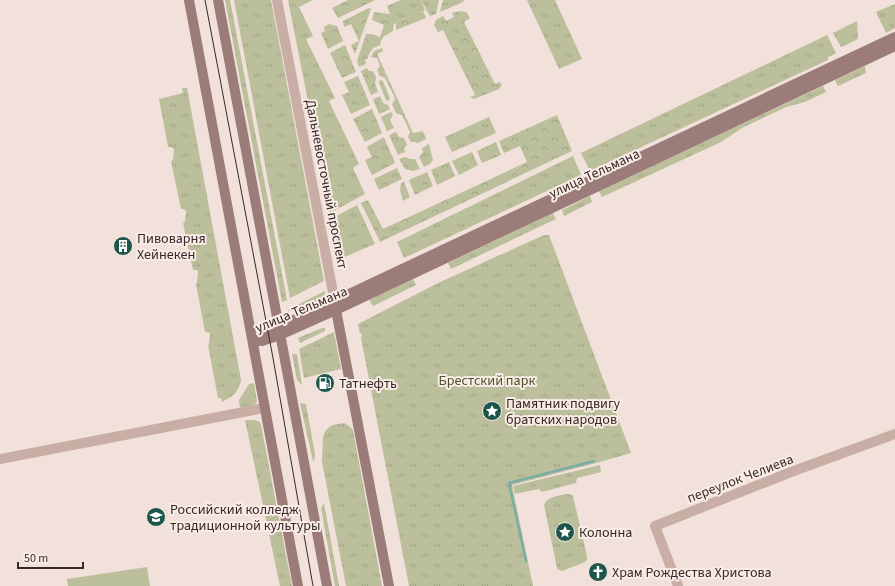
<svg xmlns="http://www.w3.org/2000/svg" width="895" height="586" font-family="'Source Sans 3',sans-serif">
  <defs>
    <pattern id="grass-tufts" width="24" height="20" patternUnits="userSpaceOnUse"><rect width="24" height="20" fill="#bcbf9b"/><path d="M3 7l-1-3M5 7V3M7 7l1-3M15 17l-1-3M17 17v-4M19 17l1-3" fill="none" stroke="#a2a486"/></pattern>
    <pattern id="forest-crowns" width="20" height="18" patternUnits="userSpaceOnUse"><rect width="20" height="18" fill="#bcbf9b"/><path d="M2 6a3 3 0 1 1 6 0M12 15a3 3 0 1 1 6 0" fill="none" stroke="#a2a486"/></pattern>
  </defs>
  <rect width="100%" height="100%" fill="#f1e1da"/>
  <path fill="url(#grass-tufts)" d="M 225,0 L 230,0 L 287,300 L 282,302 Z
    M 234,0 L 271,0 L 324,281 L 290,298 Z
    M 288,0 L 313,0 L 299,7 L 313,36 L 306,39 L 335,98 L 329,101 L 359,164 L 353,168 L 365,194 L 330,213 Z
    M 401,0 L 421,0 L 425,10 L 394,24 L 387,6 Z
    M 527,0 L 555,0 L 582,59 L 559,69 Z
    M 895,4 L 895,28 L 886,33 L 876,12 Z
    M 857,21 L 858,39 L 841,47 L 833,33 Z
    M 827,35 L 836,53 L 828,57 L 828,60 L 590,171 L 581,153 Z
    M 382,48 L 383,51 L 377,54 L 413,133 L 423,131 L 426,139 L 418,143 L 415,142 L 411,142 L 408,137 L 410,132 L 402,115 L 396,113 L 392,104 L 394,101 L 395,98 L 385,78 L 380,76 L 377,70 L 380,66 L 377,58 L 371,57 L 374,51 Z
    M 865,66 L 866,73 L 838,86 L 835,80 Z
    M 381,80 L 383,81 L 390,98 L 388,101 L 386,100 L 379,83 L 379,81 Z
    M 823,86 L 826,92 L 805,102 L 786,107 L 742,128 L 721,142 L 602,197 L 599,191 Z
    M 182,88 L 187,88 L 241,380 C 239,392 232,397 222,402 L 221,398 L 218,398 L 208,345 L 209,345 L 210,333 L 205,332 L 196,284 L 197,283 L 198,272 L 197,270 L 193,270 L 183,223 L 185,222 L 186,211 L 184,209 L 181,209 L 171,161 L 173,160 L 174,149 L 171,147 L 168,147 L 159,99 L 183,93 Z
    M 489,117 L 496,133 L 452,152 L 445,137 Z
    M 429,144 L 433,160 L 430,164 L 424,167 L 419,157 L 423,152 L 422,148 Z
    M 573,156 L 581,175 L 404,258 L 397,242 Z
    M 590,196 L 592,202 L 564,216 L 562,210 Z
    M 357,205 L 375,244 L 340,259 L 331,219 Z
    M 553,213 L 556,219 L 451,269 L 448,263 Z
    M 544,235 L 549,235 L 631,453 L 600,462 L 512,485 L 533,586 L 409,586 L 361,338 L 362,334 L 360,333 L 358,324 L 438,283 Z
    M 413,279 L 416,285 L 373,306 L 369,300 Z
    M 325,291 L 325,294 L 322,300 L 294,312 L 287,310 Z
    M 322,328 L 325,328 L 325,331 L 300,343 L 298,338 Z
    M 334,332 L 341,369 L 304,378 L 299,349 Z
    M 292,354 L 297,354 L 302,385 L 297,380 Z
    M 254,383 L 257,402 L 254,405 L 240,408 L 239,400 L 249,384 Z
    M 300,403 L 306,404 L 315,454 L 314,461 L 313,461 Z
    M 245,420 L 255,420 L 260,422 L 261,425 L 292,586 L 280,586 Z
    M 344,423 L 349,426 L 353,430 L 382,586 L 346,586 L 322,462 L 323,436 L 326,430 L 332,425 Z
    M 600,465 L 601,472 L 577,478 L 576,483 L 542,492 L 539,489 L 515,494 L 513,486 Z
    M 566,494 L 570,494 L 573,496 L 587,556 L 587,560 L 585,562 L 562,571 L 559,570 L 557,568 L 544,505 C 546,497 558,496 566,494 Z
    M 324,503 L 339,586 L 335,586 L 321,508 Z"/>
  <path fill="url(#forest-crowns)" d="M 348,0 L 375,0 L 338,18 L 332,8 Z
    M 421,0 L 439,0 L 436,14 L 430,16 Z
    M 443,0 L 464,0 L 463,2 L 440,12 Z
    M 369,8 L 371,9 L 355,54 L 351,45 L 359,41 L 351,24 L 344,27 L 343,21 Z
    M 423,11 L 426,18 L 396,30 L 396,23 Z
    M 460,11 L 466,12 L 470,18 L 464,22 L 495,84 L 500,82 L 502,85 L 499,89 L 474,99 L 470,97 L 475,95 L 443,30 L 438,32 L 434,25 L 436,20 L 443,16 L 446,21 L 454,17 L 452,13 Z
    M 374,12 L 390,14 L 394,22 L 393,31 L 383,37 L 380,43 L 381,45 L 373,48 L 368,56 L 368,58 L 365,60 L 366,64 L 359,67 L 357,61 L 366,34 L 372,34 L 380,37 L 384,25 L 372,20 Z
    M 329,24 L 337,26 L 343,41 L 328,49 L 321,33 L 325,31 L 324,27 Z
    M 345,45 L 356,72 L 342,78 L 330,53 Z
    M 367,68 L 369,71 L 373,71 L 376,77 L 375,83 L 378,92 L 371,95 L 361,71 Z
    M 358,76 L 370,105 L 351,114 L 342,95 L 349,92 L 344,82 Z
    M 380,96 L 383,103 L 388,105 L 390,109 L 379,114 L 373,99 Z
    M 372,109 L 382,133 L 365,142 L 353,119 Z
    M 391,112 L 393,115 L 390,120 L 394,128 L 387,131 L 381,117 Z
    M 557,115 L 572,151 L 380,242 L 361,203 L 368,200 L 383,229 L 527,162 L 520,146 L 504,153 L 499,141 Z
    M 396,132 L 399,137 L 404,138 L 407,145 L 404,148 L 405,152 L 398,155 L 389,135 Z
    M 384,137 L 395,163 L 372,175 L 365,160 L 372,157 L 367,147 Z
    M 496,142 L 501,155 L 482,163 L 477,151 Z
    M 472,152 L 478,165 L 459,175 L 452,161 Z
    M 405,157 L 410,159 L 415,159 L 420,169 L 413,171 L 405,169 L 399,159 Z
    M 449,162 L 455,176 L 437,185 L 431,170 Z
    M 397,168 L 402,179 L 379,190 L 374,179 Z
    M 427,172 L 433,186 L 415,195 L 409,180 Z
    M 404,182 L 410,197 L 403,201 L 400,190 L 401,183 Z"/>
  <path fill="#bcbf9b" d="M 147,567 L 150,586 L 68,586 L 67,579 Z"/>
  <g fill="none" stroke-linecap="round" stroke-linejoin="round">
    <path stroke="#7aada3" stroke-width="2.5" d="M 526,561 L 509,483 L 594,461"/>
    <path stroke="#c9aea6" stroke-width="10" d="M 277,0 L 336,308
      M 0,459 L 264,408
      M 678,586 L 655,526 L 791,472 L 895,434"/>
    <path stroke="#9c7c78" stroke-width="10" d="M 189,0 L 298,586
      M 218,0 L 327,586
      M 336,310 L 389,586
      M 262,341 L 280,335 L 336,310 L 895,46
      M 253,344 L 279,327 L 895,37"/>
    <path stroke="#352827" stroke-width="1" d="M 205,0 L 273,358 L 313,586"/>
  </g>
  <defs>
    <symbol id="building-disc" viewBox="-11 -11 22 22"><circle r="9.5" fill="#1e554c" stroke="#f9ece6"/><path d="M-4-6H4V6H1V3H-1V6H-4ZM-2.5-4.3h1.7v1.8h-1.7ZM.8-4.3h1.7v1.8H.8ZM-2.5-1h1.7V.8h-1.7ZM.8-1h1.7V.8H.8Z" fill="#fff"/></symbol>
    <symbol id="fuel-disc" viewBox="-11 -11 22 22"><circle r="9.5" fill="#1e554c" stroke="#f9ece6"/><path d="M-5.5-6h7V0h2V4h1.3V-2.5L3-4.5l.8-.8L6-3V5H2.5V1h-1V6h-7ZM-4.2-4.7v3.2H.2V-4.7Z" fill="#fff"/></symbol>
    <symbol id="sight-disc" viewBox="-11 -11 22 22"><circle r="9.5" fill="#1e554c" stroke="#f9ece6"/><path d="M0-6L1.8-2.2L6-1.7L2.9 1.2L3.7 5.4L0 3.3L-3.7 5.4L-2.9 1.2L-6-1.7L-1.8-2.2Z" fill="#fff"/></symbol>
    <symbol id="university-disc" viewBox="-11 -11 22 22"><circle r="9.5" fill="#1e554c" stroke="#f9ece6"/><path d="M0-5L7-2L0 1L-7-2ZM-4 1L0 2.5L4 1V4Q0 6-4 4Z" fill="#fff"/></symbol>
    <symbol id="church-disc" viewBox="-11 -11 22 22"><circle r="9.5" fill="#1e554c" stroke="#f9ece6"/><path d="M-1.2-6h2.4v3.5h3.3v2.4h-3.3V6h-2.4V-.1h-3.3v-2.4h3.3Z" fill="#fff"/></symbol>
  </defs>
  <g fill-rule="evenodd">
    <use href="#building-disc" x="112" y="235" width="22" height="22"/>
    <use href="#fuel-disc" x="314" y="372" width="22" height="22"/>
    <use href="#sight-disc" x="481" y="400" width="22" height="22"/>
    <use href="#university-disc" x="145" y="506" width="22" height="22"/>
    <use href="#sight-disc" x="554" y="521" width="22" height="22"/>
    <use href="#church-disc" x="587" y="561" width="22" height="22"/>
  </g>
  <g text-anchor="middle" stroke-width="4" stroke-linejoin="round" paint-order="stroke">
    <g font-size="14" fill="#352827" stroke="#f9ece6">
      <text transform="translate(594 173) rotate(-25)" y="5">улица Тельмана</text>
      <text transform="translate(327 184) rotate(79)" y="5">Дальневосточный проспект</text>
      <text transform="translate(301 309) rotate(-23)" y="5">улица Тельмана</text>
      <text transform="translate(740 478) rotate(-21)" y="5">переулок Челиева</text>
    </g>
    <g font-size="14" fill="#352827" stroke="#f9ece6" text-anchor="start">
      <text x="137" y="243">Пивоварня<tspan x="137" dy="16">Хейнекен</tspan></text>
      <text x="339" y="388">Татнефть</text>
      <text x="506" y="408">Памятник подвигу<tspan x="506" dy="16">братских народов</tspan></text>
      <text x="170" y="514">Российский колледж<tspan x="170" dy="16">традиционной культуры</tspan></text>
      <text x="579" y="537">Колонна</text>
      <text x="612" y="577">Храм Рождества Христова</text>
    </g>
    <g font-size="14" fill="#4e532b" stroke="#f9ece6">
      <text x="487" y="385">Брестский парк</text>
    </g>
  </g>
  <path d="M18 562v6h65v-6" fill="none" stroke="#352827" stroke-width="2"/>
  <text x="24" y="562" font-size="12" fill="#352827" stroke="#f9ece6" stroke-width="3" paint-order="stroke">50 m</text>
</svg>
